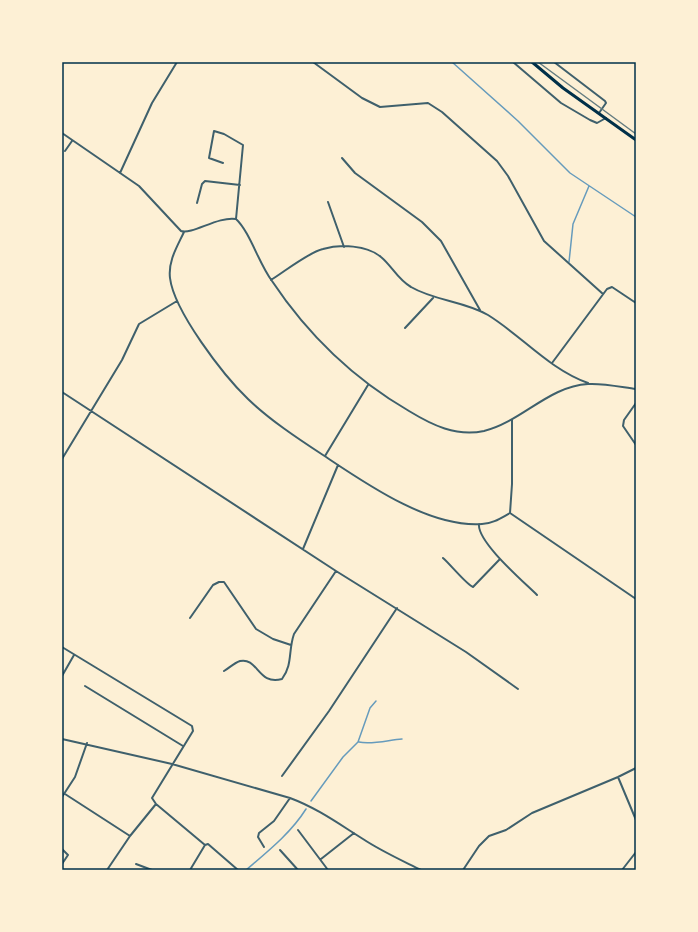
<svg xmlns="http://www.w3.org/2000/svg" width="698" height="932" font-family="Rubik,sans-serif">
  <rect width="100%" height="100%" fill="#fdf0d5"/>
  <g fill="none" stroke-linecap="round" stroke-linejoin="round">
    <path stroke="#669bbc" stroke-width="1.5" d="M 452,62 L 518,121 L 570,173 L 636,217
      M 569,262 L 573,224 L 589,186
      M 359,742 C 371,745 389,740 402,739
      M 311,801 L 343,757 L 358,742 L 370,708 L 376,701
      M 246,870 C 267,852 291,833 306,809"/>
    <path stroke="#3f606c" stroke-width="2" d="M 313,62 L 362,98 L 380,107 L 428,103 L 442,112 L 497,161 L 508,176 L 544,241 L 603,294
      M 513,62 L 561,103 L 590,120 L 597,123 L 606,118
      M 554,62 L 605,101 L 606,103 L 599,113
      M 62,133 L 139,186 L 181,231 C 192,235 218,216 236,219 C 250,232 259,264 272,281 C 308,335 354,379 409,411 C 432,425 456,437 484,431 C 521,422 549,386 588,384 C 603,383 621,387 636,389
      M 65,151 L 72,141
      M 342,158 L 355,173 L 422,222 L 441,241 L 480,310
      M 223,163 L 209,158 L 214,131 L 224,134 L 243,145 L 236,219
      M 120,173 L 152,103 L 177,62
      M 328,202 L 344,247
      M 197,203 L 202,184 L 205,181 L 240,185
      M 184,232 C 177,247 168,261 170,278 C 174,311 223,375 248,399 C 270,420 297,438 323,455 C 365,483 429,528 482,524 C 492,524 501,518 510,513 L 512,484 L 512,420
      M 271,280 C 284,272 309,252 323,249 C 340,244 367,245 381,257 C 392,266 398,280 411,287 C 435,301 464,301 488,315 C 522,336 549,369 588,383
      M 405,328 L 433,298
      M 552,363 L 607,289 L 612,287 L 636,303
      M 62,392 L 336,571 L 466,652 L 518,689
      M 636,403 L 624,420 L 623,426 L 636,445
      M 325,456 L 368,385
      M 62,459 L 122,360 L 139,324 L 177,301
      M 510,513 L 636,599
      M 479,524 C 477,542 524,582 537,595
      M 303,549 L 338,465
      M 443,558 C 450,564 467,585 473,587 L 500,559
      M 190,618 L 213,585 L 219,582 L 224,582 L 256,629 L 273,639 L 291,645
      M 62,647 L 192,726 L 193,731 L 152,798 L 156,804 L 205,845 L 208,844 L 238,870
      M 224,671 C 229,668 234,663 240,661 C 258,657 258,686 282,679 C 293,664 288,651 294,634 L 336,571
      M 62,676 L 74,655
      M 85,686 L 183,746
      M 62,739 L 172,764 L 290,798 C 317,808 339,824 363,839 C 381,851 401,860 421,870
      M 282,776 L 329,711 L 397,608
      M 618,777 L 636,820
      M 65,794 L 130,836
      M 62,797 L 75,777 L 87,743
      M 298,830 L 328,870
      M 264,847 L 258,837 L 259,833 L 274,821 L 290,798
      M 62,849 L 68,855 L 62,864
      M 280,850 L 298,870
      M 321,859 L 354,833
      M 136,864 L 152,870
      M 107,870 L 130,836 L 156,804
      M 190,870 L 205,845
      M 463,870 L 479,846 L 489,836 L 506,830 L 532,813 L 618,777 L 636,768
      M 622,870 L 636,852"/>
    <path stroke="#003049" stroke-width="3" d="M 532,62 L 563,88 L 636,140"/>
    <path stroke="#657d81" stroke-width="1.5" d="M 538,62 L 636,134"/>
  </g>
  <rect width="698" height="932" fill="none" stroke="#fdf0d5" stroke-width="126"/>
  <rect x="63" y="63" width="572" height="806" fill="none" stroke="#003049" stroke-width="1.5"/>
</svg>
